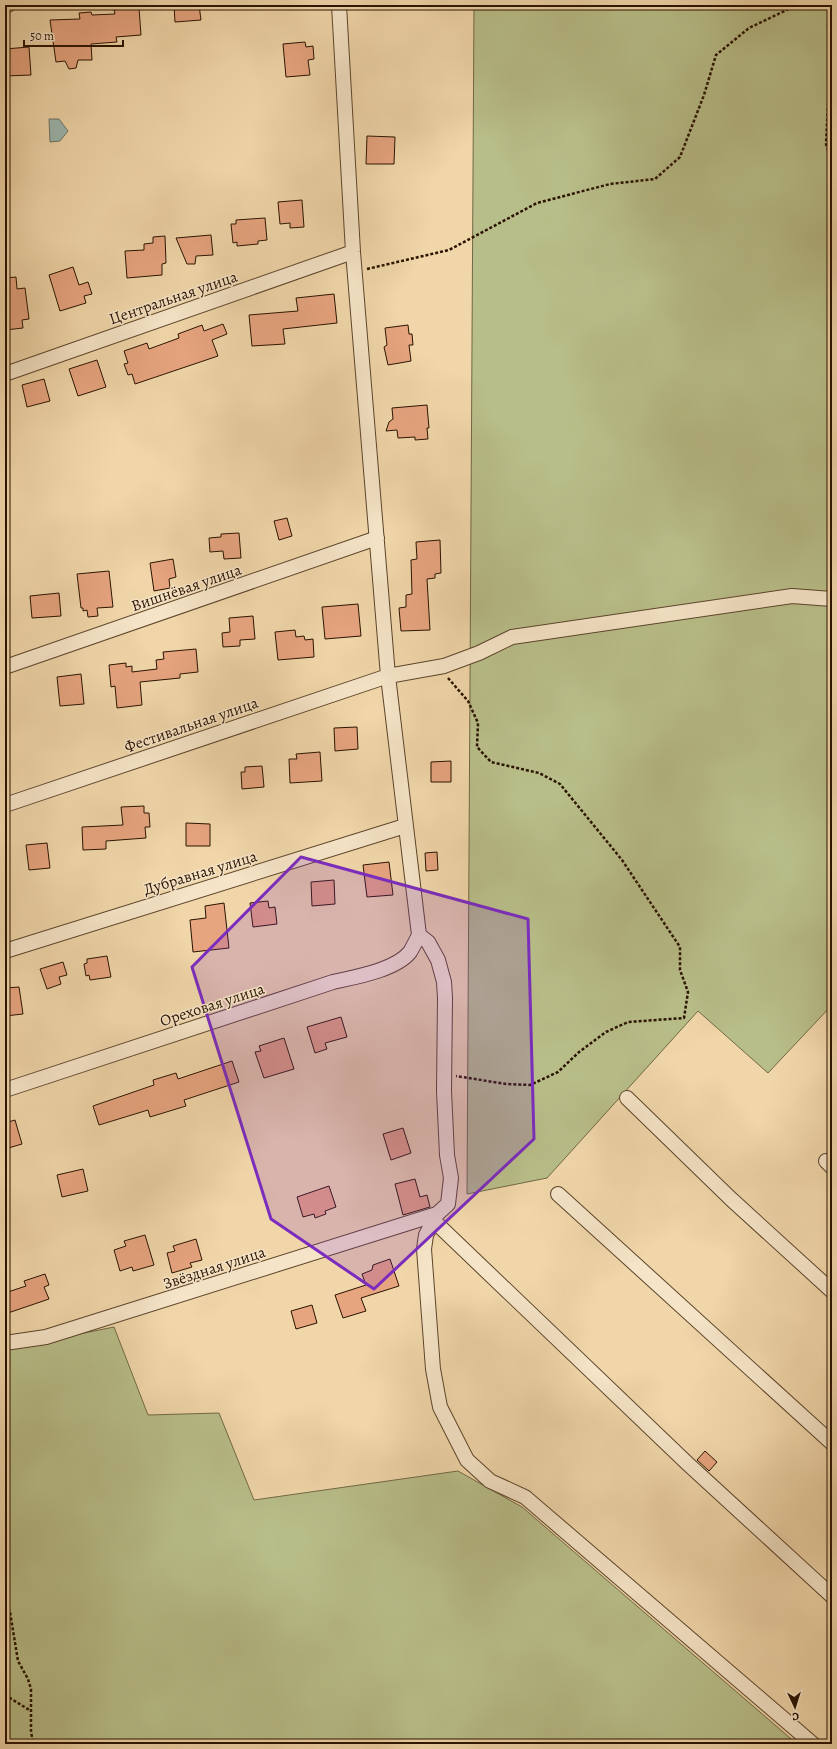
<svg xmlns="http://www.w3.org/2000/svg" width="837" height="1749" font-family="Alegreya,serif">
  <rect width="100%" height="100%" fill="#f0d6a9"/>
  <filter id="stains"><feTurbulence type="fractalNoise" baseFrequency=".005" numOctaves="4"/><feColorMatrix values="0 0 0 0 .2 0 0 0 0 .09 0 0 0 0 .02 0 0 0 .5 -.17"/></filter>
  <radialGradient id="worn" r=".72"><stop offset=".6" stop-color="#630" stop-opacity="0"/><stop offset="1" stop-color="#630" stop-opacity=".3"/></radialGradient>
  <path fill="#b8be89" stroke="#716845" d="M 474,5 L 832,5 L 832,1005 L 768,1073 L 698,1011 L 547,1178 L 467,1194 Z
    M 114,1327 L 148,1415 L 219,1413 L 254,1500 L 458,1471 L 522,1507 L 797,1744 L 5,1744 L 5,1349 Z"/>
  <path fill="#9cb7b0" stroke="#6e756a" d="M 49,119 L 59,119 L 68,131 L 60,141 L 50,142 Z"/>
  <path fill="#e6a47f" stroke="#2a1301" d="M 125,5 L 132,9 L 139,8 L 141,35 L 116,37 L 117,42 L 91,44 L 92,60 L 78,60 L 76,68 L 69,69 L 65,61 L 56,62 L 50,20 L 80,19 L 79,13 L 91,12 L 92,15 L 115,14 L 114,10 L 122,9 Z
    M 174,5 L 199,5 L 201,20 L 175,22 Z
    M 305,42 L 306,47 L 313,46 L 314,59 L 308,60 L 310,75 L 286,77 L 283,44 Z
    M 29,47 L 31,75 L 5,76 L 5,49 Z
    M 367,136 L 395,137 L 394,164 L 366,164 Z
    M 302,200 L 304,227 L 290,228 L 290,223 L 280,224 L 278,202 Z
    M 265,218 L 267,240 L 258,241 L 258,244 L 237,246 L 237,242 L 233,243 L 231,224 L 236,224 L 236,220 Z
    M 211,235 L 213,255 L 196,256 L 195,264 L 187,264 L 176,238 Z
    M 165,236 L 166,263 L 162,264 L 162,275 L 127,278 L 125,251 L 144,250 L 144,244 L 153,243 L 153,237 Z
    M 73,267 L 79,285 L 88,282 L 92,294 L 84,296 L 86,303 L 60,311 L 49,275 Z
    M 16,277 L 17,289 L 25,288 L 29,319 L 22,320 L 23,328 L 5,330 L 5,278 Z
    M 334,294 L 337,323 L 283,329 L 285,344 L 252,346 L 249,315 L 298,311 L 296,298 Z
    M 223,324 L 227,334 L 212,340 L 218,356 L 135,384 L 132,374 L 128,375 L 124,364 L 128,363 L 124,351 L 147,343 L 149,349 L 179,338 L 178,334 L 202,325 L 204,331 Z
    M 408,325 L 409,334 L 412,334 L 413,345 L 409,345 L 411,361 L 388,365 L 384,347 L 387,345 L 385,328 Z
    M 97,360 L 106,387 L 78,396 L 69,369 Z
    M 44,379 L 50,401 L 27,407 L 22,385 Z
    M 427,405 L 429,428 L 427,428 L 428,439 L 415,440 L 415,437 L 398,438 L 397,430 L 386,431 L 389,422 L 393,419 L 392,408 Z
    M 287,518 L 292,536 L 279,540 L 274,521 Z
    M 239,533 L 241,558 L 224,559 L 223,551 L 210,552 L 209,538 L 221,537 L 221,534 Z
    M 440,540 L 441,573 L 435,574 L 435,578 L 427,579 L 430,630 L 401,631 L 399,608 L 406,607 L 406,595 L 412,594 L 411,560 L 417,559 L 416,542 Z
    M 173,559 L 176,577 L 169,579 L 170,588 L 154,591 L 150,563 Z
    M 109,571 L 113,607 L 97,608 L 98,616 L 88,617 L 87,610 L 83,611 L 83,608 L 81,608 L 77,574 Z
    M 59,593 L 61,616 L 32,618 L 30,596 Z
    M 358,604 L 361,636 L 325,639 L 322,607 Z
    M 253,616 L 255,639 L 240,640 L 240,646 L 223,647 L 222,633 L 230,632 L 229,618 Z
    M 295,630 L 296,637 L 304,636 L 305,640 L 313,639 L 314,657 L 278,660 L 275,632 Z
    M 196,649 L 198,672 L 180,674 L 180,678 L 140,682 L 142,705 L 117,708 L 115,686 L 111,687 L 109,665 L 126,663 L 126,667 L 132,666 L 132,672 L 157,669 L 156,660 L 164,659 L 163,652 Z
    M 81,674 L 84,704 L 60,706 L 57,677 Z
    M 357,727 L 358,749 L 335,751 L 334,728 Z
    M 320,752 L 322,781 L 290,783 L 289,759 L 297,759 L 296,754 Z
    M 451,761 L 451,782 L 431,782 L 431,762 Z
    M 262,766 L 264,787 L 242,789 L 241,772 L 245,772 L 245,767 Z
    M 144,806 L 144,813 L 149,813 L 150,827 L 145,827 L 146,838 L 106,841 L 106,849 L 83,850 L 82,827 L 123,825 L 121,807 Z
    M 186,823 L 210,824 L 210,846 L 186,846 Z
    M 47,843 L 50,868 L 29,870 L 26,845 Z
    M 437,852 L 438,870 L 426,871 L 425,853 Z
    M 389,862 L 393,895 L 367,897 L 363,865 Z
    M 334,880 L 335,904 L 312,906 L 311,882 Z
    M 268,901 L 269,908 L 275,907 L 277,924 L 253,927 L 250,903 Z
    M 224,903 L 229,948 L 193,952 L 190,920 L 206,918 L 205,906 Z
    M 107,956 L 111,977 L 90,980 L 89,975 L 86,976 L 84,964 L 87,963 L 87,959 Z
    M 63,962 L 67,975 L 59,977 L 61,984 L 47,989 L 40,969 Z
    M 19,987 L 23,1014 L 5,1016 L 5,988 Z
    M 341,1017 L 347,1037 L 325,1043 L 327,1049 L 315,1053 L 307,1027 Z
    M 284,1038 L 294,1069 L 264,1078 L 255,1052 L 261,1051 L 259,1046 Z
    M 232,1061 L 239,1082 L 184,1100 L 186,1106 L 150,1117 L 148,1110 L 99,1125 L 93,1106 L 154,1085 L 153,1080 L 176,1073 L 178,1079 Z
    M 15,1120 L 22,1144 L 5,1149 L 5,1123 Z
    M 403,1128 L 411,1153 L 391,1160 L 383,1134 Z
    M 83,1169 L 88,1191 L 62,1197 L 57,1175 Z
    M 415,1179 L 420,1197 L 427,1195 L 430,1207 L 403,1215 L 395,1184 Z
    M 329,1186 L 336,1207 L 325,1211 L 326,1214 L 315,1218 L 314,1214 L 303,1217 L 297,1197 Z
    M 145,1235 L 154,1265 L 133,1271 L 132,1267 L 120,1271 L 114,1250 L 126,1246 L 124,1241 Z
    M 196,1239 L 202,1260 L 190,1263 L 192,1267 L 172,1273 L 167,1253 L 175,1251 L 173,1246 Z
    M 390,1259 L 399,1286 L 361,1298 L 366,1311 L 343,1318 L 335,1295 L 366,1285 L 362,1274 L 372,1270 L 373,1265 Z
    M 45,1274 L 49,1285 L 44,1287 L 49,1299 L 5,1314 L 5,1293 L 26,1286 L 24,1281 Z
    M 312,1305 L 317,1323 L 296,1329 L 291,1311 Z
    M 705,1451 L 717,1462 L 709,1471 L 697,1460 Z"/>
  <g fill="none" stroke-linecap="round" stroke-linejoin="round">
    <defs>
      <path id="minor" d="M 5,6 L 8,5
        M 5,374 L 353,252
        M 5,667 L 377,538
        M 5,805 L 388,676 L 444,666 L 479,653 L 512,637 L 792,596 L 832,599
        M 5,951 L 405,826
        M 5,1090 L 333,982 C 355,977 396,970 410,952 C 413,947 416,941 419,935
        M 627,1098 L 731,1199 L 832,1291
        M 826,1161 L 832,1167
        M 558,1194 L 832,1443
        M 437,1214 L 426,1235 L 424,1249 L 433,1369 L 440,1407 L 467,1460 L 490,1481 L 525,1497 L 813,1744
        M 434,1221 L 688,1464 L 832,1596
        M 5,1343 L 46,1337 L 437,1214 L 448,1204 L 451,1178 L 447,1155 L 444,1091 L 445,998 L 444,982 L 438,960 L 428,942 L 419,935 L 388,676 L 353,252 L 339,5"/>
    </defs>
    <use href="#minor" stroke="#5c442b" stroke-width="16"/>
    <path stroke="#2a1301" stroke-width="2.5" stroke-dasharray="3 2" stroke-linecap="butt" d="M 832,9 L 828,23 L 830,67 L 826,144 L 832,162
      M 832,219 L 829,398 L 832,413
      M 367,269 L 449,250 L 537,203 L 610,184 L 655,179 L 680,157 L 704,95 L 716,55 L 749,28 L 797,5
      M 448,678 L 468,701 L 478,723 L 477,747 L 491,762 L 539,773 L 560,784 L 622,860 L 680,947 L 680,970 L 688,992 L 684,1018 L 628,1022 L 606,1032 L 579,1052 L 558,1072 L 530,1085 L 506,1084 L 456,1076
      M 5,1604 L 10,1612 L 18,1661 L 28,1679 L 31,1689 L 31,1731 L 33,1744
      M 5,1695 L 31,1711"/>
    <use href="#minor" stroke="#f5e4c7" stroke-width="14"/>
  </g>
  <path fill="#7b2cbf" fill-opacity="0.2" stroke="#7b2cbf" stroke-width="3" stroke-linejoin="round" d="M 301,857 L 528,919 L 534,1139 L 374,1289 L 271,1219 L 192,967 Z"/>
  <g text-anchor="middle" stroke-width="3" stroke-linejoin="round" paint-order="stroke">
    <g font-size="16" fill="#2a1301" stroke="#f5e4c7">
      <text transform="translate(173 297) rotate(-19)" y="6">Центральная улица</text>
      <text transform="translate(186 587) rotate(-19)" y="6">Вишнёвая улица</text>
      <text transform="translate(191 724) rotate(-19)" y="6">Фестивальная улица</text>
      <text transform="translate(200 872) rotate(-17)" y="6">Дубравная улица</text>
      <text transform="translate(212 1004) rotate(-18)" y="6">Ореховая улица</text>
      <text transform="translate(214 1267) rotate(-18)" y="6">Звёздная улица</text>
    </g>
  </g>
  <rect width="837" height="1749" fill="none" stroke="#f0d6a9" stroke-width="20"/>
  <rect x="6" y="6" width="825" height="1737" fill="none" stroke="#2a1301" stroke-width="2"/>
  <rect x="10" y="10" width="817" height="1729" fill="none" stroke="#2a1301"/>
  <g transform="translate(795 1707) rotate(176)" stroke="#f5e4c7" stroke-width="3" paint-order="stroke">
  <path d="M0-3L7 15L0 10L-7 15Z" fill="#2a1301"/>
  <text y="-6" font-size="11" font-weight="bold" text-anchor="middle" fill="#2a1301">С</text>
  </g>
  <path d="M24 40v6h99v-6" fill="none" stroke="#2a1301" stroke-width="2"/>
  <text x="30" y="40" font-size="12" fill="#2a1301" stroke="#f5e4c7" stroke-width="3" paint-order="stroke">50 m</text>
  <rect width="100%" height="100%" filter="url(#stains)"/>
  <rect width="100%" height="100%" fill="url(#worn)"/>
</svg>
